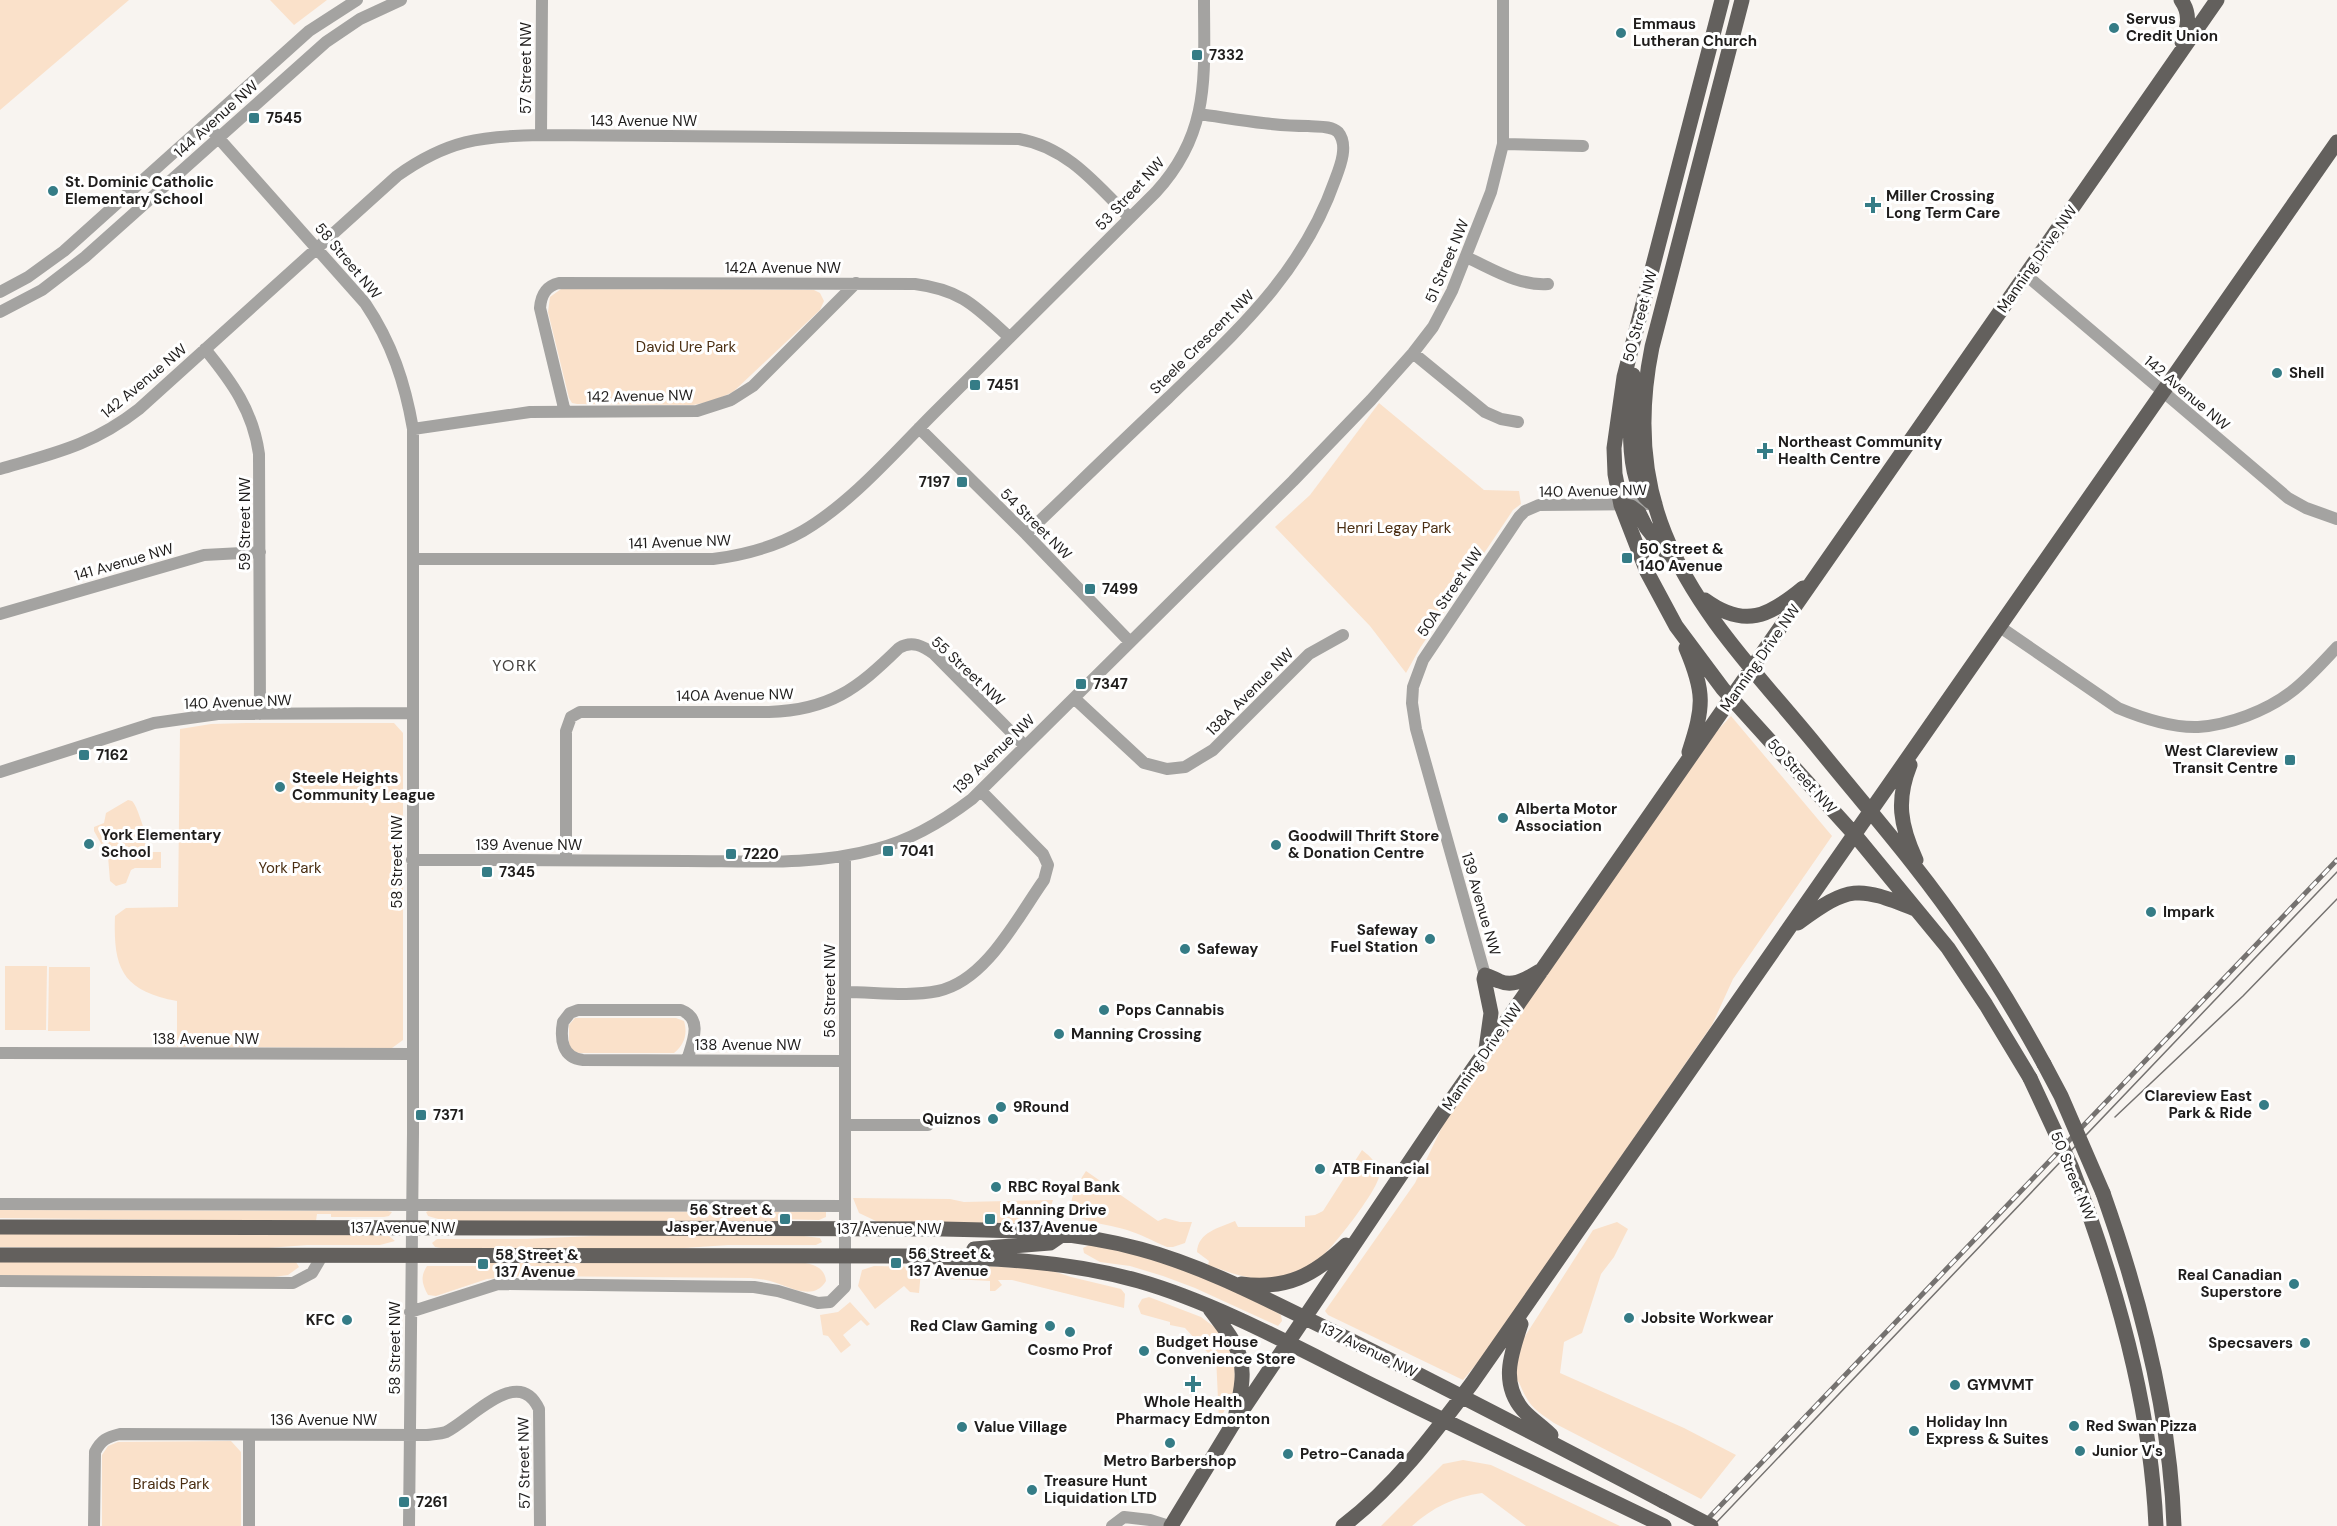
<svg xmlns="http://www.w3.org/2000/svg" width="2337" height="1526" font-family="'DM Sans',sans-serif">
  <rect width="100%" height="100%" fill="#f8f4f0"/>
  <path fill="#fae1ca" d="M 0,0 L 129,0 L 0,110 Z
    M 270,0 L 327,0 L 294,25 Z
    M 561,289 L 814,290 L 820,293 L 824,301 L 820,310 L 733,392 L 713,401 L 693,405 L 577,404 L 572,403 L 569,398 L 548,312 L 550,297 Z
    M 1379,403 L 1484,490 L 1519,491 L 1521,504 L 1513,510 L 1503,525 L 1420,648 L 1406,673 L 1370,626 L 1275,527 L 1310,495 Z
    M 1731,716 L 1832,836 L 1733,979 L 1712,1025 L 1484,1355 L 1463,1380 L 1328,1315 L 1325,1311 L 1415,1183 L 1445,1121 L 1716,732 Z
    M 246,723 L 394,723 L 403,733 L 403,1040 L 392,1048 L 177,1047 L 177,1001 C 122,991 113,968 115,916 L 126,908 L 178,907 L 180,729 L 211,724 Z
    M 128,800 L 132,801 C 137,805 144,830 147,838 L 144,841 L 150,852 L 161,852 L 161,868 L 135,868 L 131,870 L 126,883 L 116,886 L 110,881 L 108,856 L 94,831 L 94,827 L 104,823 L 106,813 Z
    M 5,966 L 47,966 L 46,1030 L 5,1030 Z
    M 49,967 L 90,967 L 90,1031 L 48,1031 Z
    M 575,1018 L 676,1018 L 684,1021 C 688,1034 684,1045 674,1053 L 579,1053 L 573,1051 L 569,1045 L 569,1025 Z
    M 1362,1150 C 1371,1157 1379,1164 1379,1176 C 1378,1190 1330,1252 1317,1261 C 1309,1267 1294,1275 1284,1277 C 1257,1283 1233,1274 1208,1265 L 1209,1261 L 1197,1252 C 1198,1232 1219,1228 1235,1221 L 1238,1227 L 1305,1227 L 1305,1216 L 1315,1215 L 1323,1211 Z
    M 1086,1171 L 1158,1221 L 1165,1218 L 1180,1222 L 1192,1222 L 1185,1243 L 1173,1247 L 1167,1247 C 1153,1241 1140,1234 1127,1230 C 1087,1218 1050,1225 1086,1171 Z
    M 853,1198 L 950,1199 L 964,1202 L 1053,1200 L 1048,1215 L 1036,1220 L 1029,1220 L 1029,1224 L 878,1222 L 859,1213 Z
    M 0,1210 L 388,1211 L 392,1212 L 389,1216 L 384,1217 L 331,1217 L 331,1214 L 317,1214 L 316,1221 L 0,1218 Z
    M 428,1211 L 826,1212 L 826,1217 L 819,1220 L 778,1219 L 778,1222 L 445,1221 L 428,1216 L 426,1212 Z
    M 1617,1222 L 1628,1229 L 1614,1257 L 1601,1274 L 1582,1333 L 1564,1342 L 1560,1373 L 1684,1428 L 1736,1455 L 1701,1499 L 1554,1423 C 1543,1415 1532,1409 1526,1397 C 1521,1389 1521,1383 1514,1377 L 1520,1344 L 1593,1230 Z
    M 0,1232 L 357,1234 L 389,1236 L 395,1241 L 380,1245 L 307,1245 L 255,1249 L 0,1247 Z
    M 613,1235 L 796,1235 L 820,1238 L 822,1242 L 816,1245 L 728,1245 L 656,1250 L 447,1249 L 435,1247 L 432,1243 L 437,1239 L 527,1239 Z
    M 1091,1244 C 1157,1258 1222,1281 1281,1315 L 1282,1321 L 1278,1326 L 1195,1288 L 1163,1276 L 1130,1266 L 1100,1262 L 1084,1253 L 1083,1248 Z
    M 0,1260 L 296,1262 L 299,1267 L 288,1275 L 274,1277 L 0,1276 Z
    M 484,1263 L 805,1263 C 816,1265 825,1269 826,1281 C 813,1303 787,1285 770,1281 C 763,1279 757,1279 751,1278 L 523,1276 L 487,1279 L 436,1296 L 428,1295 C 422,1284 420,1277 427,1266 L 484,1266 Z
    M 936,1264 L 1047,1269 L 1071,1277 L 1121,1289 L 1125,1294 L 1124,1308 L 1012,1280 L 998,1280 L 1002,1285 L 995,1291 L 990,1291 L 990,1281 L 934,1278 Z
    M 874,1266 L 919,1267 L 921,1271 L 919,1293 L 910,1292 L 904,1286 L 875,1309 L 858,1286 L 862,1270 Z
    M 1149,1297 L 1201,1317 L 1217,1329 L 1234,1350 L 1235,1385 L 1232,1396 L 1219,1421 L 1216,1356 L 1211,1351 L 1208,1353 L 1185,1328 L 1170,1325 L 1170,1322 L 1141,1314 L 1138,1306 L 1142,1299 Z
    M 850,1302 L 870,1324 L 867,1326 L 861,1320 L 843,1335 L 851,1345 L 841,1353 L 828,1336 L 823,1335 L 820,1315 L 838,1312 Z
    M 231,1441 L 241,1452 L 241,1526 L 102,1526 L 102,1455 L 108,1446 L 118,1442 Z
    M 1463,1460 L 1491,1465 L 1620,1526 L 1526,1526 L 1482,1493 C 1454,1497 1433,1507 1412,1526 L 1381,1526 L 1443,1464 Z"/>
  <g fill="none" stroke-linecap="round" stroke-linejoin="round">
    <path stroke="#a4a3a1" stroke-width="12" d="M 206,124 L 365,303 C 392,343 405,383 413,429 L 413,1133 L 409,1526
      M 541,135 L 542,0
      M 1503,144 L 1583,146
      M 1466,257 C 1493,269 1518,286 1548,284
      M 2026,275 L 2288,498 L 2306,508 L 2337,519
      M 0,292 L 28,277 L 64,251 L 309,31 L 357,0
      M 0,312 L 42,290 L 85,257 L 326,42 L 360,19 L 401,0
      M 205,349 C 232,382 253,411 259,454 L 260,714
      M 1413,353 L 1485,412 L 1501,419 L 1518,422
      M 565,412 L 540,308 C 541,295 546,286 559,283 L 915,284 C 962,290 976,307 1009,337
      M 919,428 L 1026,534 L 1130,642
      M 413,429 L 530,412 L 697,411 L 731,400 L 753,386 L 856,283
      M 0,469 C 55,453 93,445 139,409 L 397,176 C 447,140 481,136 541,135 L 1019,139 C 1067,147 1097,185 1130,218
      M 1026,534 C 1073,489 1120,443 1168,398 C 1237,331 1302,274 1335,180 C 1340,167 1349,145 1338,132 C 1331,125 1317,127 1308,126 C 1271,126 1235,119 1199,114
      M 413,559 L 713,559 C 744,555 775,547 803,531 C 851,503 895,452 934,413 C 1008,339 1082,265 1156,192 C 1211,132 1204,75 1204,0
      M 0,614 L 204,555 L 260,552
      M 2000,627 L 2118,708 C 2142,718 2171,728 2198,727 C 2229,725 2266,711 2291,692 C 2308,679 2322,663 2337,647
      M 1074,698 L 1144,763 L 1167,769 L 1185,767 L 1213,750 L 1309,654 L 1343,635
      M 0,772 L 154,723 L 218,714 L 412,713
      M 412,860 C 503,860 595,860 686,861 C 749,861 815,866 876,849 C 912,840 943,821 972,799 L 1293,481 L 1371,400 L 1413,353 L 1433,327 L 1452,291 L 1491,192 L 1503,144 L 1503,0
      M 566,860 L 566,731 L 571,717 L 580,712 L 769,712 C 830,710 857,689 899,648 C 912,640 923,646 934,654 L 1025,746
      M 1485,975 L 1416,729 L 1412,703 L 1413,687 L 1423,660 L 1519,517 L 1525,511 L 1539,505 L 1655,504
      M 845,992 C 875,992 908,997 938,991 C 986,981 1017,918 1044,880 L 1048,865 L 1043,854 L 981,791
      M 0,1053 L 412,1054
      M 687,1060 C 692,1043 704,1019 681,1010 L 578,1010 L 570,1013 L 563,1022 C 560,1039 562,1058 583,1060 L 845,1061
      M 845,1125 L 928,1125
      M 0,1204 L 844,1206
      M 0,1281 L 293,1283 L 312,1273 L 322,1256
      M 410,1312 L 498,1284 L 754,1287 L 778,1291 L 818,1303 L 830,1302 L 845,1287 L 845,856
      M 94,1526 L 95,1452 C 101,1440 107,1437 120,1434 L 427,1435 C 433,1434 440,1434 446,1432 C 471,1420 518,1364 539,1409 L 540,1526
      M 249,1526 L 249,1435
      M 1112,1526 L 1124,1517 L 1150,1520 L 1169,1526"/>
    <path stroke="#63605d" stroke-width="15" d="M 1722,0 L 1624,377 L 1614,448 L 1615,474 L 1621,505 L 1647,572 L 1676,626 L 1723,689 L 1855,835 L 1948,948 L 1986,1005 L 2030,1078
      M 1742,0 L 1652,347 C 1639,411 1640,473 1665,534 C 1697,614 1761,678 1815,744 C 1866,807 1921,869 1966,936 C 1995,978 2020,1020 2044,1064
      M 2181,0 C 2191,14 2188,27 2182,42
      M 1633,375 C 1631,404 1622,492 1655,504
      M 1621,505 L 1631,507 L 1639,513 L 1646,527 L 1668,555
      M 1705,600 C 1745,629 1769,616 1803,588
      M 1686,648 C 1705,693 1704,706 1689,752
      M 1910,765 C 1896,800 1900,825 1916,860
      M 1798,923 C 1850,885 1857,886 1915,909
      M 1486,1049 L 1491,1013 L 1484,979 L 1485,975 C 1490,976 1494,979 1499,981 C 1515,988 1528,977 1542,970
      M 2103,1193 C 2141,1300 2170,1412 2174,1526
      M 2088,1211 C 2124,1314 2151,1417 2156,1526
      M 0,1227 L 942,1229 C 1009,1230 1075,1231 1140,1249 C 1210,1268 1275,1304 1340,1335 C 1449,1389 1556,1445 1663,1501
      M 974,1249 L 1050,1243 L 1063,1234
      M 0,1255 L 905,1256 C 985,1258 1062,1259 1139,1281 C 1219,1304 1303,1351 1378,1388 C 1473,1435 1569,1480 1664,1526
      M 1241,1284 C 1287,1290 1314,1275 1346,1245
      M 1210,1309 C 1242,1351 1249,1360 1236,1413
      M 1521,1324 C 1511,1354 1500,1383 1523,1410 C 1531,1419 1542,1426 1551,1435
      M 1171,1526 L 1233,1424 L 1450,1102 L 2217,0
      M 1343,1526 C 1395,1486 1433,1435 1472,1383 L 2337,142"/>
    <path stroke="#757270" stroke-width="1.5" d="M 2115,1117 L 2243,996 L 2337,899
      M 1713,1526 L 2337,872"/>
    <defs>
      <path id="rail" d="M 1701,1526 L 2337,860"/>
    </defs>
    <use href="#rail" stroke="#757270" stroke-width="5"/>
    <use href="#rail" stroke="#fff" stroke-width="3" stroke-dasharray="9" stroke-linecap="butt"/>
    <path stroke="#63605d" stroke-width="15" d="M 2044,1064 L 2061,1096 L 2103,1193
      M 2030,1078 L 2071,1166 L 2088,1211
      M 1663,1501 L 1711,1526"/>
  </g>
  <g fill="#357c86" stroke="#fff" stroke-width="2">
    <circle cx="2114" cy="28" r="6"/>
    <circle cx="1621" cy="33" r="6"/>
    <rect x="1191" y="49" width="12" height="12" rx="3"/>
    <rect x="248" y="112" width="12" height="12" rx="3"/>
    <circle cx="53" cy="191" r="6"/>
    <path d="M1870 196h6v6h6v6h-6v6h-6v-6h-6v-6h6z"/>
    <circle cx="2277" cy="373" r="6"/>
    <rect x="969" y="379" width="12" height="12" rx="3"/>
    <path d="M1762 442h6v6h6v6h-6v6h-6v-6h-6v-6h6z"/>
    <rect x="956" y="476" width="12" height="12" rx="3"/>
    <rect x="1621" y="552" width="12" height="12" rx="3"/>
    <rect x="1084" y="583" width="12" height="12" rx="3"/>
    <rect x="1075" y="678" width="12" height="12" rx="3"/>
    <rect x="78" y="749" width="12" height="12" rx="3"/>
    <rect x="2284" y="754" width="12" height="12" rx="3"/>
    <circle cx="280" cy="787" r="6"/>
    <circle cx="1503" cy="818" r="6"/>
    <circle cx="89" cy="844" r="6"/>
    <circle cx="1276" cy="845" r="6"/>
    <rect x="882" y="845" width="12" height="12" rx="3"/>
    <rect x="725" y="848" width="12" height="12" rx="3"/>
    <rect x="481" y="866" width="12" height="12" rx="3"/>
    <circle cx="2151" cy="912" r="6"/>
    <circle cx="1430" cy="939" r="6"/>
    <circle cx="1185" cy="949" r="6"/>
    <circle cx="1104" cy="1010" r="6"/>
    <circle cx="1059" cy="1034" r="6"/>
    <circle cx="2264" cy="1105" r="6"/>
    <circle cx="1001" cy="1107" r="6"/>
    <rect x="415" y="1109" width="12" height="12" rx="3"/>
    <circle cx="993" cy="1119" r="6"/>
    <circle cx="1320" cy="1169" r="6"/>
    <circle cx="996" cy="1187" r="6"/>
    <rect x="779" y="1213" width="12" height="12" rx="3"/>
    <rect x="984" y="1213" width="12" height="12" rx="3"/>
    <rect x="890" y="1257" width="12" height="12" rx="3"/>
    <rect x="477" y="1258" width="12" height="12" rx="3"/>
    <circle cx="2294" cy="1284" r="6"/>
    <circle cx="1629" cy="1318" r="6"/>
    <circle cx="347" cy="1320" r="6"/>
    <circle cx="1050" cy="1326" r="6"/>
    <circle cx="1070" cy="1332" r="6"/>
    <circle cx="2305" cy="1343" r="6"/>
    <circle cx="1144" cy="1351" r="6"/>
    <path d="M1190 1375h6v6h6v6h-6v6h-6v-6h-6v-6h6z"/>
    <circle cx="1955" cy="1385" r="6"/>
    <circle cx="2074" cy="1426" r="6"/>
    <circle cx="962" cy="1427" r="6"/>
    <circle cx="1914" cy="1431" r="6"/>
    <circle cx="1170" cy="1443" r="6"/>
    <circle cx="2080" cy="1451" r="6"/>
    <circle cx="1288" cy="1454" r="6"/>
    <circle cx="1032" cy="1490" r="6"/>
    <rect x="398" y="1496" width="12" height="12" rx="3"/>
  </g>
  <g text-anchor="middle" stroke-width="6" stroke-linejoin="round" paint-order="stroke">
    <g font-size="15" font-weight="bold" fill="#1f1d1c" stroke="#fff" text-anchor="start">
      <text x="2126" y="24">Servus<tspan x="2126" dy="17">Credit Union</tspan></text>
      <text x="1633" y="29">Emmaus<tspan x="1633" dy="17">Lutheran Church</tspan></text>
      <text x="1209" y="60">7332</text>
      <text x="266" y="123">7545</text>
      <text x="65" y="187">St. Dominic Catholic<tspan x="65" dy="17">Elementary School</tspan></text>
      <text x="1886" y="201">Miller Crossing<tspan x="1886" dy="17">Long Term Care</tspan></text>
      <text x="2289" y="378">Shell</text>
      <text x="987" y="390">7451</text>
      <text x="1778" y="447">Northeast Community<tspan x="1778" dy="17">Health Centre</tspan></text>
      <text x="950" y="487" text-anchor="end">7197</text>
      <text x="1639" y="554">50 Street &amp;<tspan x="1639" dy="17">140 Avenue</tspan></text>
      <text x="1102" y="594">7499</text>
      <text x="1093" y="689">7347</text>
      <text x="2278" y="756" text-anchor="end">West Clareview<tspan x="2278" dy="17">Transit Centre</tspan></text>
      <text x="96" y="760">7162</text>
      <text x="292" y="783">Steele Heights<tspan x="292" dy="17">Community League</tspan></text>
      <text x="1515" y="814">Alberta Motor<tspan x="1515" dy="17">Association</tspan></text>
      <text x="101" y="840">York Elementary<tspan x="101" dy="17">School</tspan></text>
      <text x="1288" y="841">Goodwill Thrift Store<tspan x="1288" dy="17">&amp; Donation Centre</tspan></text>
      <text x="900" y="856">7041</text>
      <text x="743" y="859">7220</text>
      <text x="499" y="877">7345</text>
      <text x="2163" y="917">Impark</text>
      <text x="1418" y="935" text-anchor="end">Safeway<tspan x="1418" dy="17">Fuel Station</tspan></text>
      <text x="1197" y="954">Safeway</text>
      <text x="1116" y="1015">Pops Cannabis</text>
      <text x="1071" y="1039">Manning Crossing</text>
      <text x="2252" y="1101" text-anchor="end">Clareview East<tspan x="2252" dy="17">Park &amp; Ride</tspan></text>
      <text x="1013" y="1112">9Round</text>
      <text x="433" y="1120">7371</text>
      <text x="981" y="1124" text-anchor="end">Quiznos</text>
      <text x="1332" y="1174">ATB Financial</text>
      <text x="1008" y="1192">RBC Royal Bank</text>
      <text x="773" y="1215" text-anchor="end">56 Street &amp;<tspan x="773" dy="17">Jasper Avenue</tspan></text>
      <text x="1002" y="1215">Manning Drive<tspan x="1002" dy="17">&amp; 137 Avenue</tspan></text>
      <text x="908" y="1259">56 Street &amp;<tspan x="908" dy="17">137 Avenue</tspan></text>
      <text x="495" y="1260">58 Street &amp;<tspan x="495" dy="17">137 Avenue</tspan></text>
      <text x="2282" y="1280" text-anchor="end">Real Canadian<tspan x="2282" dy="17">Superstore</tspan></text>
      <text x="1641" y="1323">Jobsite Workwear</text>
      <text x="335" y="1325" text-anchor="end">KFC</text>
      <text x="1038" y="1331" text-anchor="end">Red Claw Gaming</text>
      <text x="1156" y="1347">Budget House<tspan x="1156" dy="17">Convenience Store</tspan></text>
      <text x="2293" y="1348" text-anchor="end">Specsavers</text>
      <text x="1070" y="1355" text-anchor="middle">Cosmo Prof</text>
      <text x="1967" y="1390">GYMVMT</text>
      <text x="1193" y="1407" text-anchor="middle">Whole Health<tspan x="1193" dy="17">Pharmacy Edmonton</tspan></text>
      <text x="1926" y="1427">Holiday Inn<tspan x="1926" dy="17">Express &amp; Suites</tspan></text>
      <text x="2086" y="1431">Red Swan Pizza</text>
      <text x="974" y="1432">Value Village</text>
      <text x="2092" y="1456">Junior V's</text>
      <text x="1300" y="1459">Petro-Canada</text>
      <text x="1170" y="1466" text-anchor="middle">Metro Barbershop</text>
      <text x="1044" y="1486">Treasure Hunt<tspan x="1044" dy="17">Liquidation LTD</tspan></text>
      <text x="416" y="1507">7261</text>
    </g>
    <g font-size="15" fill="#1f1d1c" stroke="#fff">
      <text transform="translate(526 68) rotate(-90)" y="5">57 Street NW</text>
      <text transform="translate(216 119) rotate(-42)" y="5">144 Avenue NW</text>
      <text x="644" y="126">143 Avenue NW</text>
      <text transform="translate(1130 194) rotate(-47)" y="5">53 Street NW</text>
      <text transform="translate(2037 259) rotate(-55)" y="5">Manning Drive NW</text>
      <text transform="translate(348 261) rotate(50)" y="5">58 Street NW</text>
      <text transform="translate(1447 261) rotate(-67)" y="5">51 Street NW</text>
      <text x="783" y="273">142A Avenue NW</text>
      <text transform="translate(1640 316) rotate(-75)" y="5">50 Street NW</text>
      <text transform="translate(1202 342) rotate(-45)" y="5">Steele Crescent NW</text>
      <text transform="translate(144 381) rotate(-40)" y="5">142 Avenue NW</text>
      <text transform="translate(2187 393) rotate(40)" y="5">142 Avenue NW</text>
      <text transform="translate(640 396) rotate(-1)" y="5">142 Avenue NW</text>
      <text transform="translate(1593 491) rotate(-1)" y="5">140 Avenue NW</text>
      <text transform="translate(245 524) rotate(-90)" y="5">59 Street NW</text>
      <text transform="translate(1036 524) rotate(45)" y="5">54 Street NW</text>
      <text transform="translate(680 542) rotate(-2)" y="5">141 Avenue NW</text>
      <text transform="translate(124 562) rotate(-16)" y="5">141 Avenue NW</text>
      <text transform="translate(1450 592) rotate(-56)" y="5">50A Street NW</text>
      <text transform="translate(1760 658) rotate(-55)" y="5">Manning Drive NW</text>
      <text transform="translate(968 671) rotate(43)" y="5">55 Street NW</text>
      <text transform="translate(1250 692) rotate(-45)" y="5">138A Avenue NW</text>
      <text transform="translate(735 695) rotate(-1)" y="5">140A Avenue NW</text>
      <text transform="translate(238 702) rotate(-2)" y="5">140 Avenue NW</text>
      <text transform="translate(994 754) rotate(-44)" y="5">139 Avenue NW</text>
      <text transform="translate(1802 776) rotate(48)" y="5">50 Street NW</text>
      <text x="529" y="850">139 Avenue NW</text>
      <text transform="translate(397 862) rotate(-90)" y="5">58 Street NW</text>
      <text transform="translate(1481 904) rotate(74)" y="5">139 Avenue NW</text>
      <text transform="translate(830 991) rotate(-90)" y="5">56 Street NW</text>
      <text x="206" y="1044">138 Avenue NW</text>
      <text x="748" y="1050">138 Avenue NW</text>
      <text transform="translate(1482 1057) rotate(-55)" y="5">Manning Drive NW</text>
      <text transform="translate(2073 1176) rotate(68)" y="5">50 Street NW</text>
      <text x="403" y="1233">137 Avenue NW</text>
      <text x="889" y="1234">137 Avenue NW</text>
      <text transform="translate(395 1348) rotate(-90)" y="5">58 Street NW</text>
      <text transform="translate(1369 1350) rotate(26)" y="5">137 Avenue NW</text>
      <text x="324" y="1425">136 Avenue NW</text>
      <text transform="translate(524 1463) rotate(-91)" y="5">57 Street NW</text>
    </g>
    <g font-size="15" fill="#492d11" stroke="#fff">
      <text x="686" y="352">David Ure Park</text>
      <text x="1394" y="533">Henri Legay Park</text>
      <text x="290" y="873">York Park</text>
      <text x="171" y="1489">Braids Park</text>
    </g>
    <g font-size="16" letter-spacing="1.5" fill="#44413e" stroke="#fff">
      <text x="515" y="671">YORK</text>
    </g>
  </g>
</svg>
